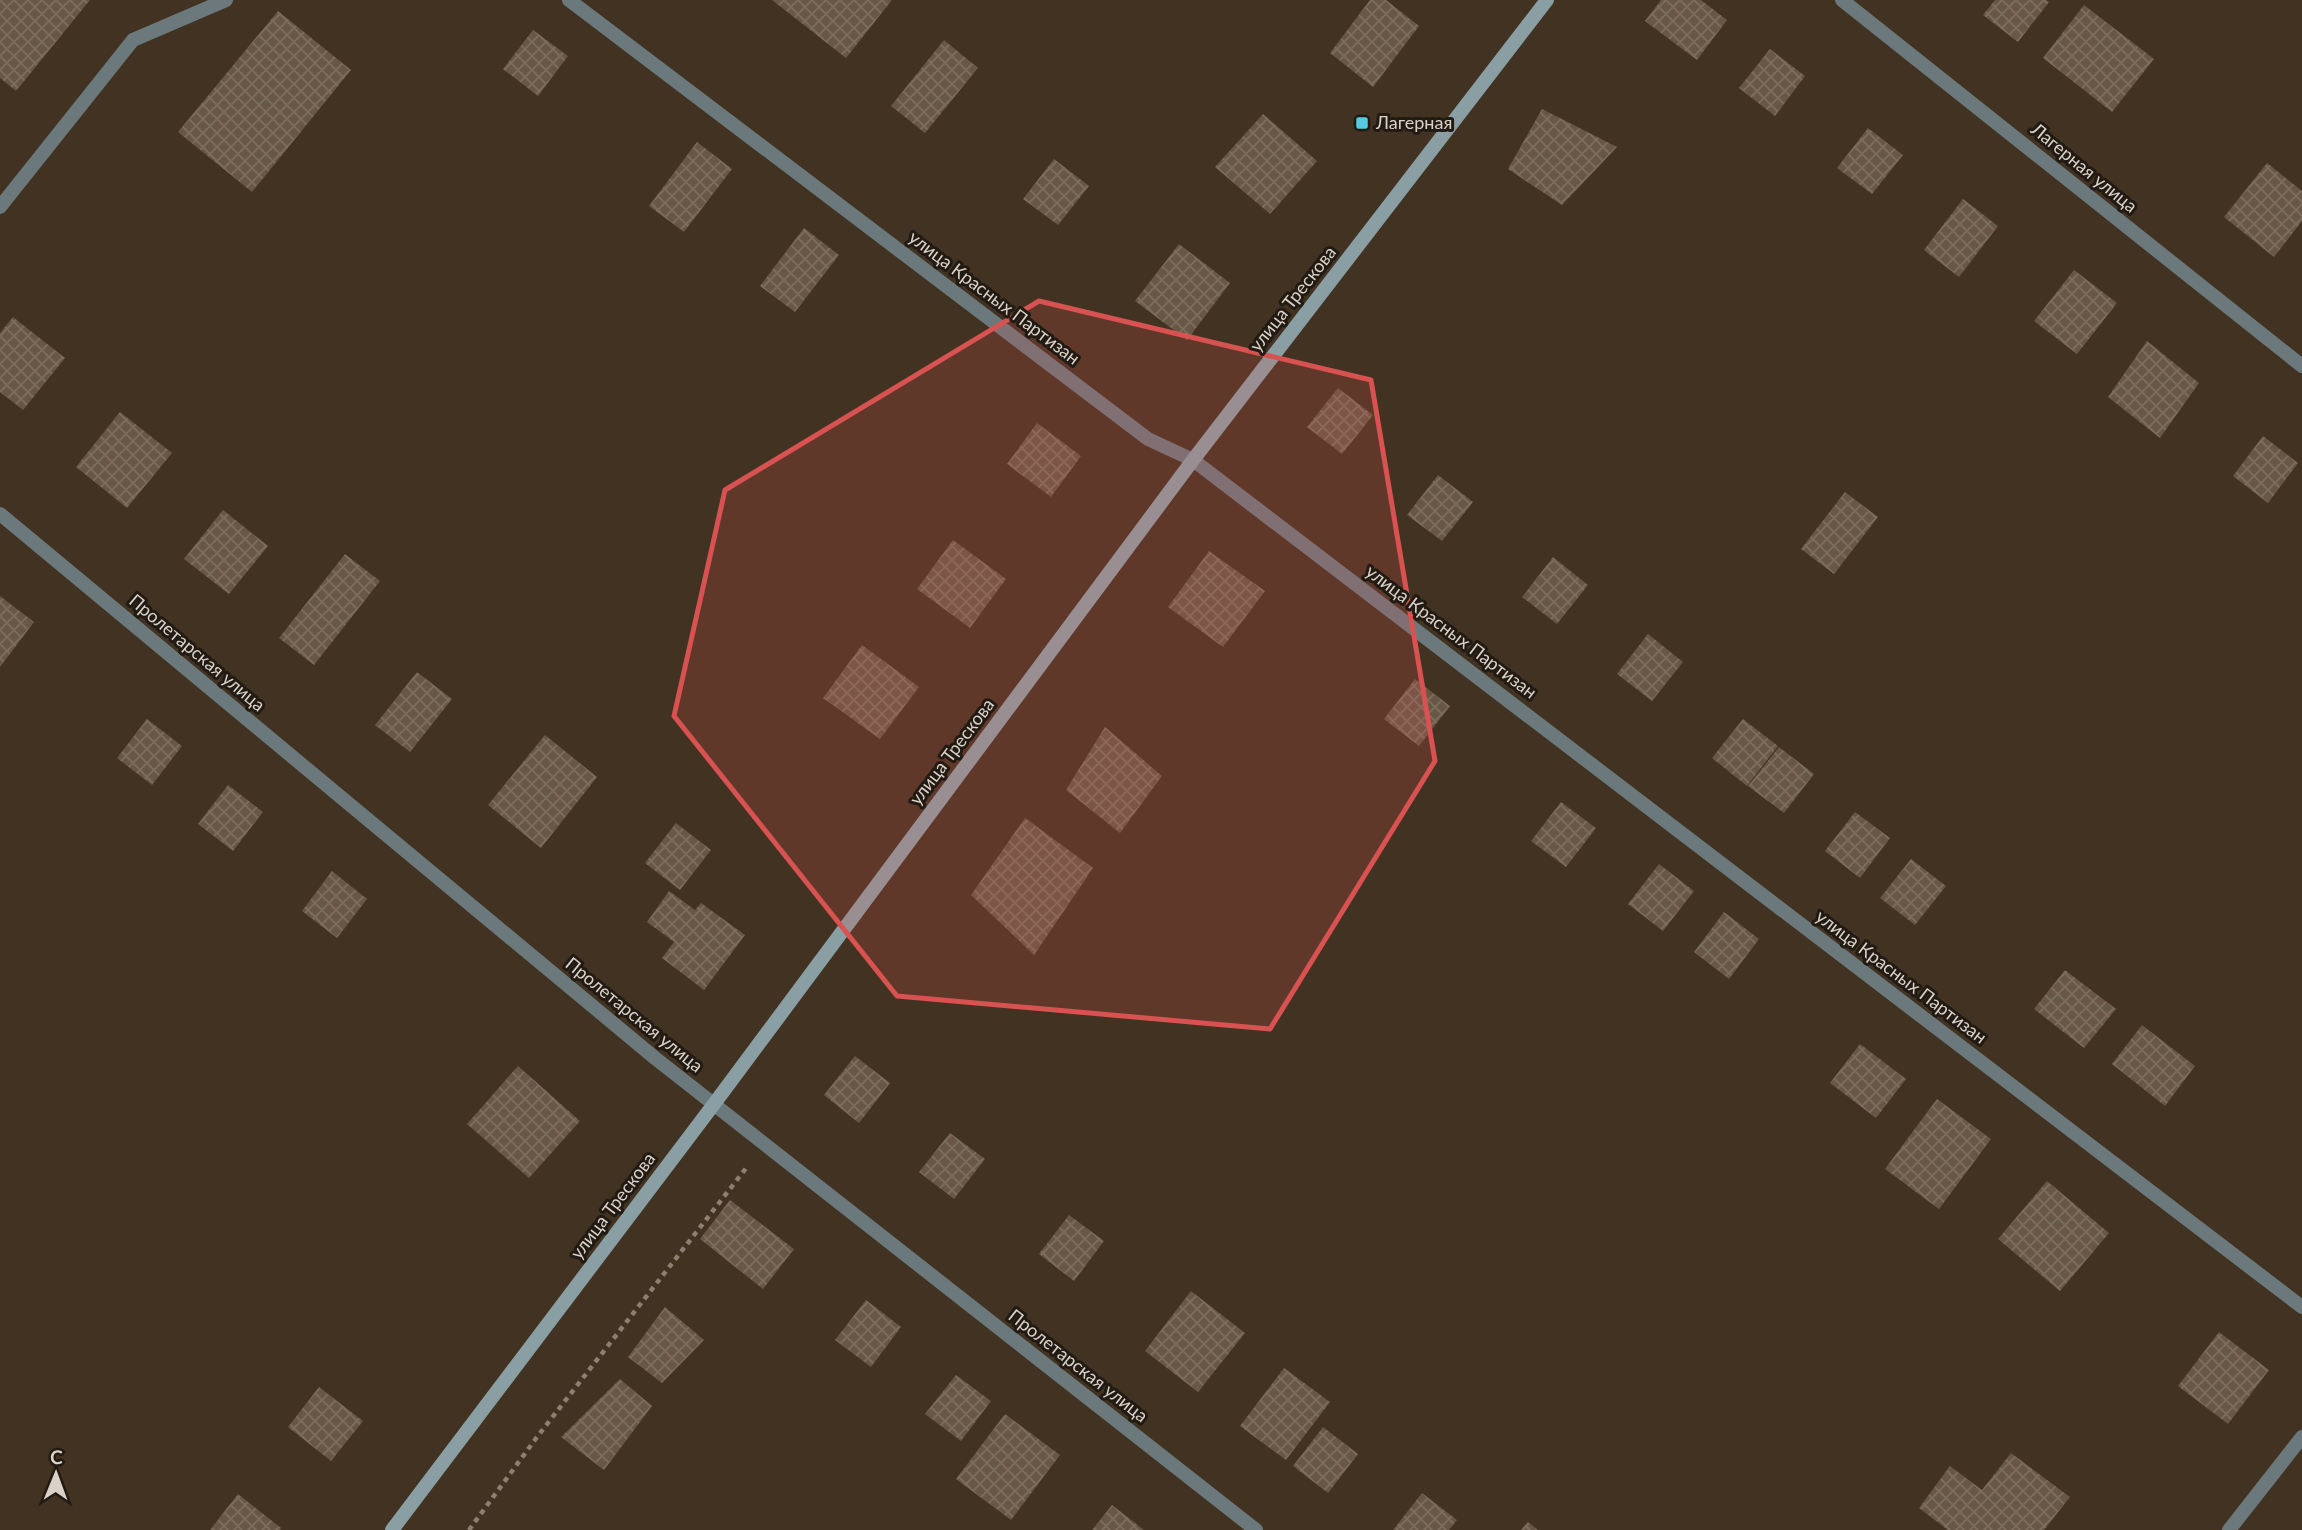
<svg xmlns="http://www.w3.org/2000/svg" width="2302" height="1530" font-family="Lato,sans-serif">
  <defs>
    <pattern id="building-cross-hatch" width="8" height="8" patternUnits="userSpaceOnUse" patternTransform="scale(1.75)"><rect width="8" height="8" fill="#675744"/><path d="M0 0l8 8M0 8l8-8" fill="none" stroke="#7c6e5e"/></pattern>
  </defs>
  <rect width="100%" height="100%" fill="#413221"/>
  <path fill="url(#building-cross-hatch)" d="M 0,0 L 90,0 L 16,91 L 0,78 Z
    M 772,0 L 892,0 L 846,58 Z
    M 1370,0 L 1386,0 L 1419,26 L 1373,87 L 1330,53 Z
    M 1661,0 L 1701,0 L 1727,20 L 1697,60 L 1645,21 Z
    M 1995,0 L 2046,0 L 2049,2 L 2018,42 L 1983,15 Z
    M 2084,5 L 2154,59 L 2112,112 L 2043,58 Z
    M 278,11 L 351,70 L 252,192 L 178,132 Z
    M 533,30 L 568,56 L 538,96 L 503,69 Z
    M 944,40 L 978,68 L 925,133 L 891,106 Z
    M 1770,49 L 1805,76 L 1775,116 L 1739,88 Z
    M 1542,109 L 1617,147 L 1562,205 L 1508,169 Z
    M 1263,114 L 1317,161 L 1270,214 L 1215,167 Z
    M 1868,128 L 1903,155 L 1872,194 L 1837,168 Z
    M 697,142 L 732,169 L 684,232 L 649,206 Z
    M 1054,159 L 1089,186 L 1058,225 L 1023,199 Z
    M 2267,163 L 2302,191 L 2302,221 L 2274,257 L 2224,217 Z
    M 1963,199 L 1998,226 L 1959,277 L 1924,250 Z
    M 804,228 L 839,255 L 795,312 L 760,286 Z
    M 1179,244 L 1230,283 L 1187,340 L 1135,301 Z
    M 2074,270 L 2117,303 L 2077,354 L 2034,321 Z
    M 13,317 L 65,358 L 23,410 L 0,392 L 0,333 Z
    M 2147,341 L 2199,383 L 2160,438 L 2108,397 Z
    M 1338,388 L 1373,415 L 1342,454 L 1307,427 Z
    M 120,412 L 172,453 L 127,508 L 76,467 Z
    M 1037,423 L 1081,456 L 1051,497 L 1007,464 Z
    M 2263,436 L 2298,463 L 2268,503 L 2233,476 Z
    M 1438,475 L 1473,502 L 1442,541 L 1407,515 Z
    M 1845,492 L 1878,517 L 1834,574 L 1801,549 Z
    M 223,510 L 268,546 L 229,594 L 184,559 Z
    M 953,540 L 1006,579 L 970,628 L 917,589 Z
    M 1209,551 L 1265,591 L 1223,647 L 1168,607 Z
    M 345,554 L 380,581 L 314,665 L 279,638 Z
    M 1553,557 L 1588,585 L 1557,624 L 1522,597 Z
    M 0,596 L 34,622 L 0,667 Z
    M 1648,634 L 1683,662 L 1652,701 L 1617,674 Z
    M 862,645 L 919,687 L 880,739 L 823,698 Z
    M 417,672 L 452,699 L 410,752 L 375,725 Z
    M 1415,679 L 1450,706 L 1419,746 L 1384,719 Z
    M 147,719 L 182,746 L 152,785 L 117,758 Z
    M 1743,719 L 1778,746 L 1747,786 L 1712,758 Z
    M 1105,727 L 1162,776 L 1120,833 L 1066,790 Z
    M 545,735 L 597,777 L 541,848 L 488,805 Z
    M 1779,747 L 1814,774 L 1784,813 L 1748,786 Z
    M 228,785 L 263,812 L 233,851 L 198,824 Z
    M 1561,802 L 1596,828 L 1566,867 L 1531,841 Z
    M 1855,812 L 1890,838 L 1860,878 L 1825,851 Z
    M 1025,818 L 1093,868 L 1034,955 L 971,895 Z
    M 676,823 L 711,850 L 680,890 L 645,863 Z
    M 1911,859 L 1946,886 L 1915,925 L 1880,898 Z
    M 1659,864 L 1694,891 L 1663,931 L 1628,904 Z
    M 332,871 L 367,899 L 337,938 L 302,911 Z
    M 669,891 L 695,910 L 701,903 L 745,935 L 704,990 L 662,958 L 674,942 L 647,922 Z
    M 1724,912 L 1759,939 L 1729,979 L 1694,952 Z
    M 2065,970 L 2116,1009 L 2084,1048 L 2034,1009 Z
    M 2142,1025 L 2195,1066 L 2165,1106 L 2112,1064 Z
    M 1860,1044 L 1906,1079 L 1876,1118 L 1830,1083 Z
    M 855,1056 L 890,1083 L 859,1123 L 824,1095 Z
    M 518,1066 L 580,1121 L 529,1178 L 467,1124 Z
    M 1937,1099 L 1991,1139 L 1939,1209 L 1885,1169 Z
    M 950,1133 L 985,1159 L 954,1199 L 919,1172 Z
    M 2047,1181 L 2109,1233 L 2060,1291 L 1998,1239 Z
    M 730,1200 L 794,1249 L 763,1289 L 700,1239 Z
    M 1069,1215 L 1104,1241 L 1074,1281 L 1039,1254 Z
    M 1191,1291 L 1245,1333 L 1198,1392 L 1145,1351 Z
    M 866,1300 L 901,1327 L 871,1367 L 835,1340 Z
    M 665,1307 L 704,1340 L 662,1383 L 628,1357 Z
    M 2219,1332 L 2269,1370 L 2228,1424 L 2178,1386 Z
    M 1284,1368 L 1330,1402 L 1286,1460 L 1240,1426 Z
    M 956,1375 L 991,1401 L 961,1441 L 925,1414 Z
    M 620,1379 L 652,1406 L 604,1470 L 561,1437 Z
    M 319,1387 L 363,1421 L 331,1461 L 288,1427 Z
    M 1005,1414 L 1060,1455 L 1011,1520 L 956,1479 Z
    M 1323,1427 L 1358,1454 L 1328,1493 L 1293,1466 Z
    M 2011,1453 L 2070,1497 L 2044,1530 L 1948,1530 L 1919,1508 L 1950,1466 L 1982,1490 Z
    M 1422,1493 L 1457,1520 L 1449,1530 L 1393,1530 Z
    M 238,1494 L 281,1528 L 280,1530 L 210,1530 Z
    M 1112,1505 L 1144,1530 L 1092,1530 Z
    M 1528,1522 L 1538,1530 L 1521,1530 Z"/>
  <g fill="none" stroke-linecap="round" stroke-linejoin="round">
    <path stroke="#8d8073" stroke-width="4.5" stroke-dasharray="5 5" stroke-linecap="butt" d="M 469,1530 L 537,1437 L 747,1167"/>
    <path stroke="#6c797c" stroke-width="14" d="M 569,0 L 1148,439 L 1193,460 L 2302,1307
      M 1842,0 L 2302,366
      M 0,207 L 133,40 L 226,0
      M 0,514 L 655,1058 L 1256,1530"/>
    <path stroke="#6c797c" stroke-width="14" d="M 2229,1530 L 2302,1437"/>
    <path stroke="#8a9fa4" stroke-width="14" d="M 392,1530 L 714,1104 L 1193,460 L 1547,0"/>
  </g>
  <path fill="#d75250" fill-opacity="0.2" stroke="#d75250" stroke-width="5" stroke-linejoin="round" d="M 1039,301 L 1371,380 L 1435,761 L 1270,1029 L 897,996 L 674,716 L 725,490 Z"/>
  <rect fill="#58c9e3" stroke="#221b14" stroke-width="2.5" x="1355" y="116" width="14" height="14" rx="3.5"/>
  <g text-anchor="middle" stroke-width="6" stroke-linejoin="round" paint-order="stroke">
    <g font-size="18" fill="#dbd1c7" stroke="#221b14" text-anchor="start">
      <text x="1376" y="129">Лагерная</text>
    </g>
    <g font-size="18" fill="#dbd1c7" stroke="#221b14">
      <text transform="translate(2084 168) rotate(39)" y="6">Лагерная улица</text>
      <text transform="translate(994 298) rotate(37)" y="6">улица Красных Партизан</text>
      <text transform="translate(1293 299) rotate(-52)" y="6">улица Трескова</text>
      <text transform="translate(1451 632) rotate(37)" y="6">улица Красных Партизан</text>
      <text transform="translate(197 653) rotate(40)" y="6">Пролетарская улица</text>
      <text transform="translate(952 752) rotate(-53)" y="6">улица Трескова</text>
      <text transform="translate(1901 977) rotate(37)" y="6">улица Красных Партизан</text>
      <text transform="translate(634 1015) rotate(39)" y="6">Пролетарская улица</text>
      <text transform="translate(613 1206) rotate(-53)" y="6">улица Трескова</text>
      <text transform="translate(1078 1366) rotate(38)" y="6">Пролетарская улица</text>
    </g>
  </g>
  <g transform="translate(56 1474) rotate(1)" stroke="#221b14" stroke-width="5" paint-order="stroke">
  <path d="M0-5L12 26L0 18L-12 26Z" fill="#dbd1c7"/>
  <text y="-10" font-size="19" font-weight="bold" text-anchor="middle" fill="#dbd1c7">С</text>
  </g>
</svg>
